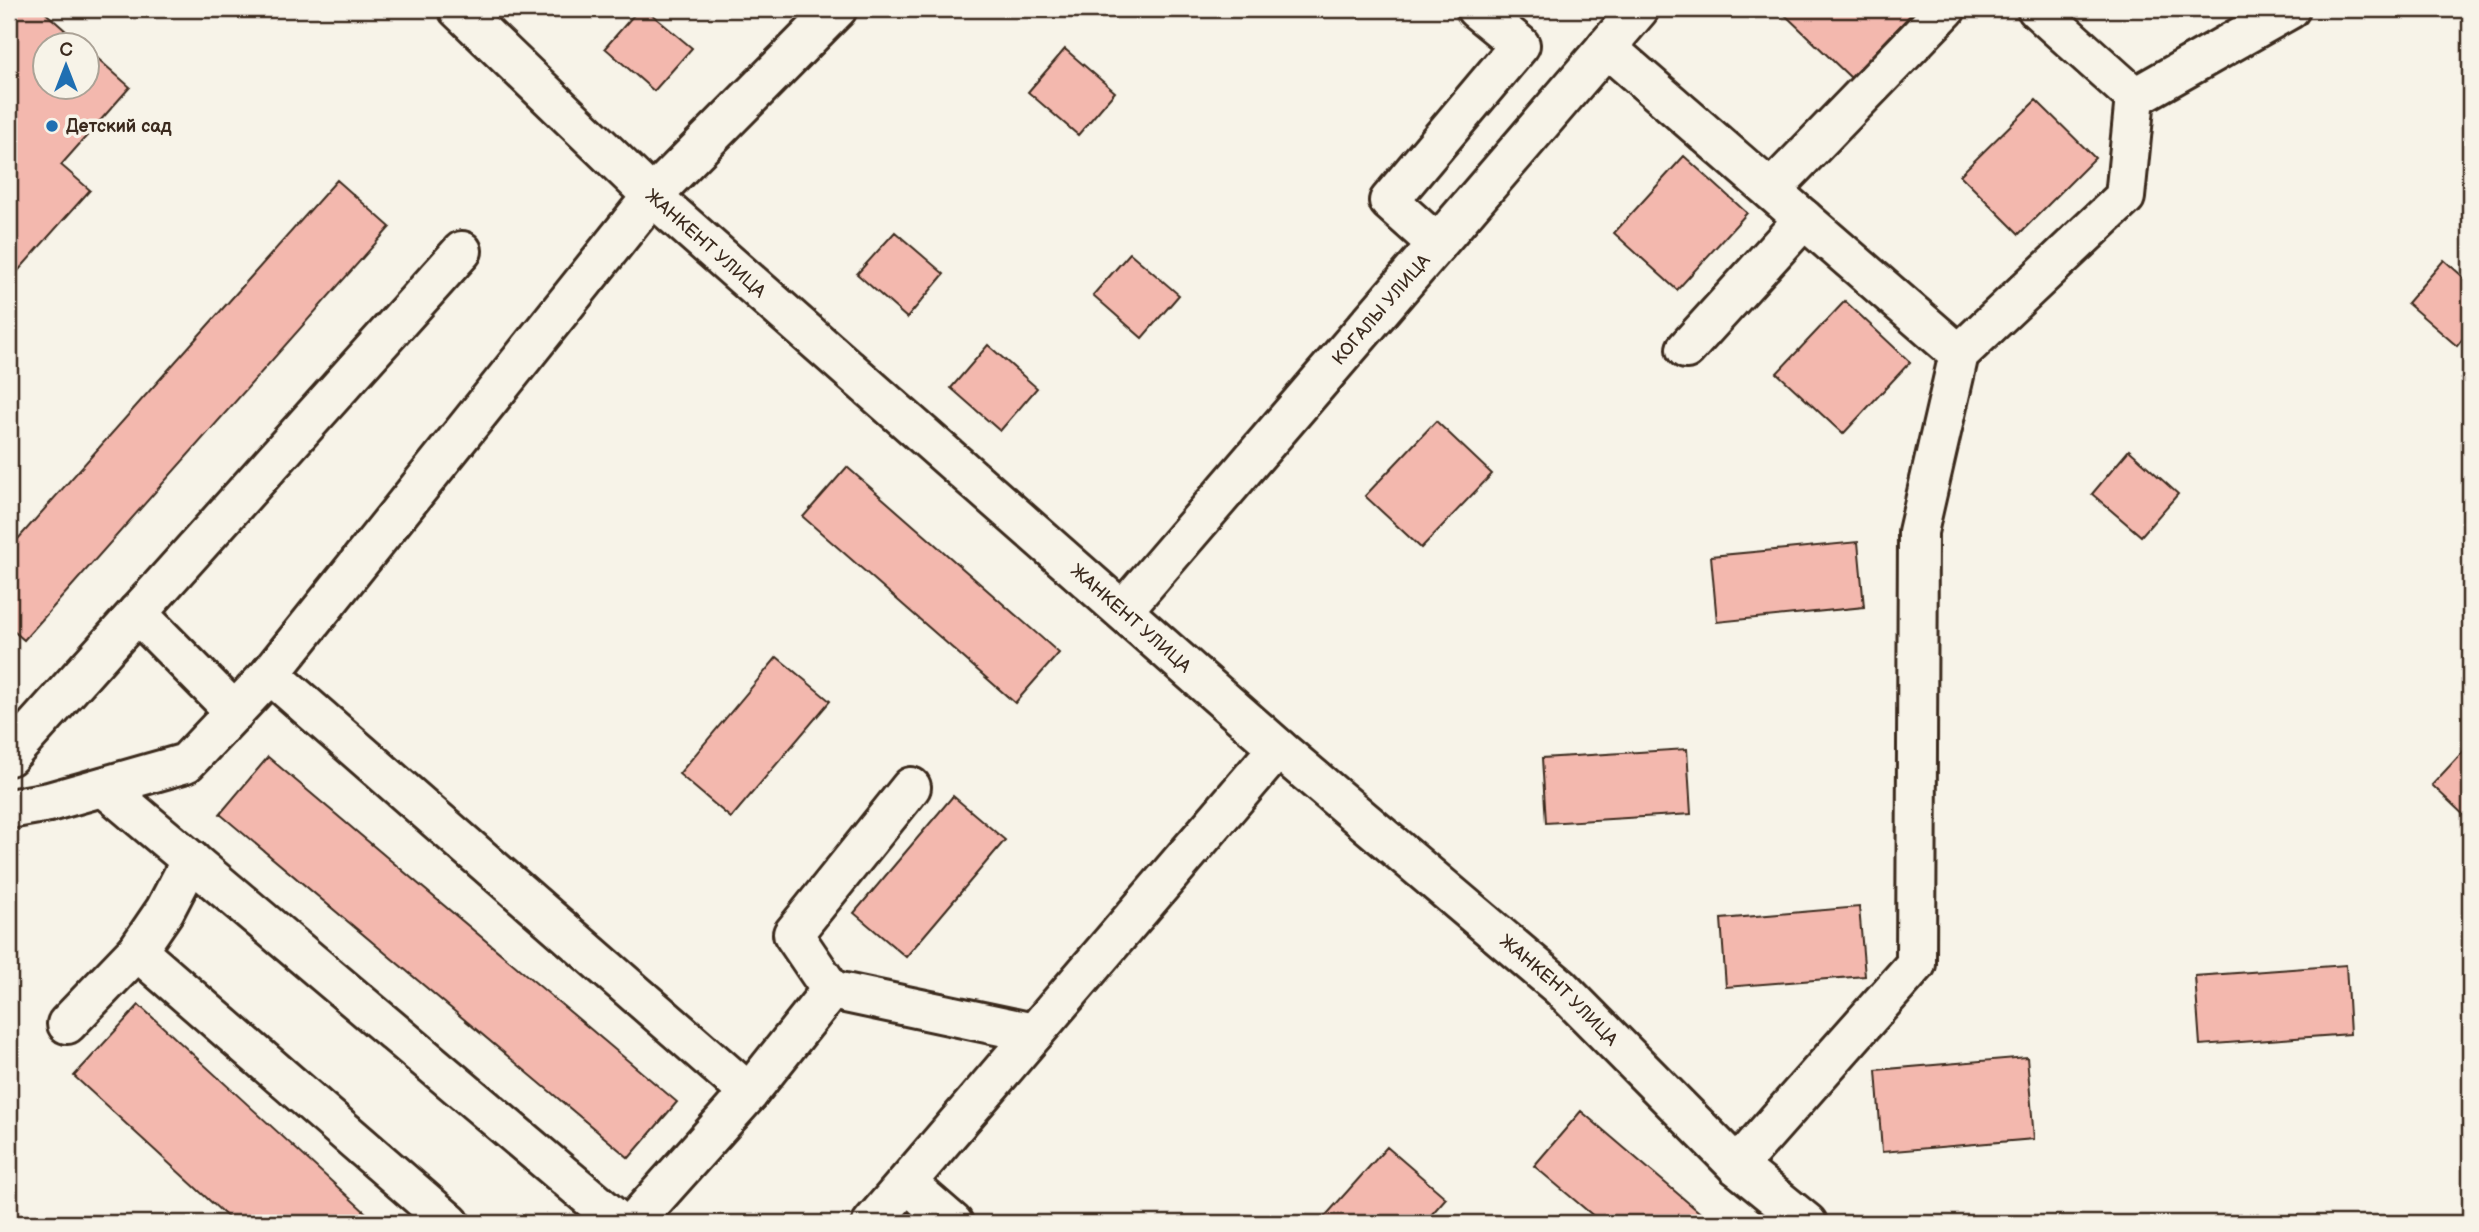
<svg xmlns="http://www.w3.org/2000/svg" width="2479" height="1232" font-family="'Balsamiq Sans',sans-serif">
  <rect width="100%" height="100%" fill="#f7f3e8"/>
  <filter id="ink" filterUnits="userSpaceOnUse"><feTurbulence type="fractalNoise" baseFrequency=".0143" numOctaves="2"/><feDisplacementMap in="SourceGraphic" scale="14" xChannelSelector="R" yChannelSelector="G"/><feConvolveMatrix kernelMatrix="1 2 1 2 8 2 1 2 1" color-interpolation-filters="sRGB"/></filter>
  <g filter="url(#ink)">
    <path fill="#f3b8ae" stroke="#3b2a1e" stroke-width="2" d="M 9,9 L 41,9 L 83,46 L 46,46 L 46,88 L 88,88 L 88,50 L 130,87 L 61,165 L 90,190 L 9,281 Z
      M 639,9 L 645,9 L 692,48 L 654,91 L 605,48 Z
      M 1790,9 L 1916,9 L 1851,78 L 1784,14 Z
      M 1065,49 L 1115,92 L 1078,135 L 1028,92 Z
      M 2036,100 L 2095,158 L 2019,234 L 1960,175 Z
      M 1684,156 L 1747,213 L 1677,290 L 1614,233 Z
      M 337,180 L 390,227 L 24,640 L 9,627 L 9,549 Z
      M 895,232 L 944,274 L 907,318 L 857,274 Z
      M 1130,253 L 1179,295 L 1142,338 L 1093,295 Z
      M 2444,260 L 2470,283 L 2470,330 L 2457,346 L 2407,303 Z
      M 1845,301 L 1910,362 L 1843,434 L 1777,373 Z
      M 988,345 L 1037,388 L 1000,431 L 951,388 Z
      M 1436,421 L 1492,474 L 1421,548 L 1365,496 Z
      M 2129,450 L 2178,494 L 2141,536 L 2092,494 Z
      M 847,467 L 1059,653 L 1015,703 L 803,517 Z
      M 1858,542 L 1864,607 L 1717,622 L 1711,556 Z
      M 777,657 L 830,701 L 731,818 L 679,774 Z
      M 2470,744 L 2470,821 L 2432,785 Z
      M 1687,749 L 1691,814 L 1546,823 L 1542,758 Z
      M 268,757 L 677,1102 L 629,1158 L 220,814 Z
      M 953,796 L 1005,840 L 906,957 L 854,913 Z
      M 1859,907 L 1865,976 L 1726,987 L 1721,919 Z
      M 2346,965 L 2350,1034 L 2200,1045 L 2195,976 Z
      M 139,1005 L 377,1223 L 234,1223 L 74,1076 Z
      M 2027,1057 L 2034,1139 L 1882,1152 L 1876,1070 Z
      M 1581,1111 L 1712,1223 L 1602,1223 L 1534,1166 Z
      M 1387,1147 L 1446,1198 L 1424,1223 L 1319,1223 Z"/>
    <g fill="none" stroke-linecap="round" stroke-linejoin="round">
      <defs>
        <g id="minor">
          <path id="s1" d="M 458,9 L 652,196 L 1278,748 L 1560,987 L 1737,1166 L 1807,1223"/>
          <path d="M 2037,9 L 2135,97"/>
          <path d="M 1606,47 L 1959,354"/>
          <path d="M 1771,190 L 1946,9"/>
          <path d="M 1437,244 L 1389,201 L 1520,45 L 1476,9"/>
          <path d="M 1686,349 L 1804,219"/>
          <path id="s2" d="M 1123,610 L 1639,9"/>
          <path d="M 137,613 L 235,712"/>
          <path d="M 270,674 L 749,1093"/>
          <path d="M 9,756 L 462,251"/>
          <path d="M 104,787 L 620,1223"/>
          <path d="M 9,809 L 49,802 L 186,763 L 270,674 L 652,196 L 837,9"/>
          <path d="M 137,951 L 450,1223"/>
          <path d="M 831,990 L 1034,1033"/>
          <path d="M 67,1024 L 137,951 L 165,910 L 191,860"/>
          <path d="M 1737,1166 L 1916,964 L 1918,532 L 1959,354 L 2125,197 L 2135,97 L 2290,9"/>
          <path d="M 907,1183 L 953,1223"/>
          <path d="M 633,1223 L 749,1093 L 831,990 L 793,934 L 911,787"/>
          <path d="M 872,1223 L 1278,748"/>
        </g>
      </defs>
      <use href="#minor" stroke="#3b2a1e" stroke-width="44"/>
      <use href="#minor" stroke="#f7f3e8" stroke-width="38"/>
    </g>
  </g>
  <circle fill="#1f6fb2" stroke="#f7f3e8" stroke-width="2.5" cx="52" cy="126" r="7"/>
  <g text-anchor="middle" stroke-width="7" stroke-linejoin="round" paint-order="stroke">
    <g font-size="18" font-weight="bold" fill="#3b2a1e" stroke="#f7f3e8" text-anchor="start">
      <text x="66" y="132">Детский сад</text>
    </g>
    <g font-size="18" fill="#3b2a1e" stroke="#f7f3e8">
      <text dy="6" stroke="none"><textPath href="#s1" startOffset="341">ЖАНКЕНТ УЛИЦА</textPath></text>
      <text dy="6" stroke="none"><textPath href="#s2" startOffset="396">КОГАЛЫ УЛИЦА</textPath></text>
      <text dy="6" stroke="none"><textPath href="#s1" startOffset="908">ЖАНКЕНТ УЛИЦА</textPath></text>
      <text dy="6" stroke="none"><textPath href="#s1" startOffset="1475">ЖАНКЕНТ УЛИЦА</textPath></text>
    </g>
  </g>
  <rect width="2479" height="1232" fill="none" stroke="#f7f3e8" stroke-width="35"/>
  <rect x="18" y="18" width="2444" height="1197" fill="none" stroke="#3b2a1e" stroke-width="2.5" filter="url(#ink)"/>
  <g transform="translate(66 66)"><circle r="33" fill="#f7f3e8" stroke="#aca397" stroke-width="2"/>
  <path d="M0-5L12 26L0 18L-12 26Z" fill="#1f6fb2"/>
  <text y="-10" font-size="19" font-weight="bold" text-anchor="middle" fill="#3b2a1e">С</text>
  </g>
</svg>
